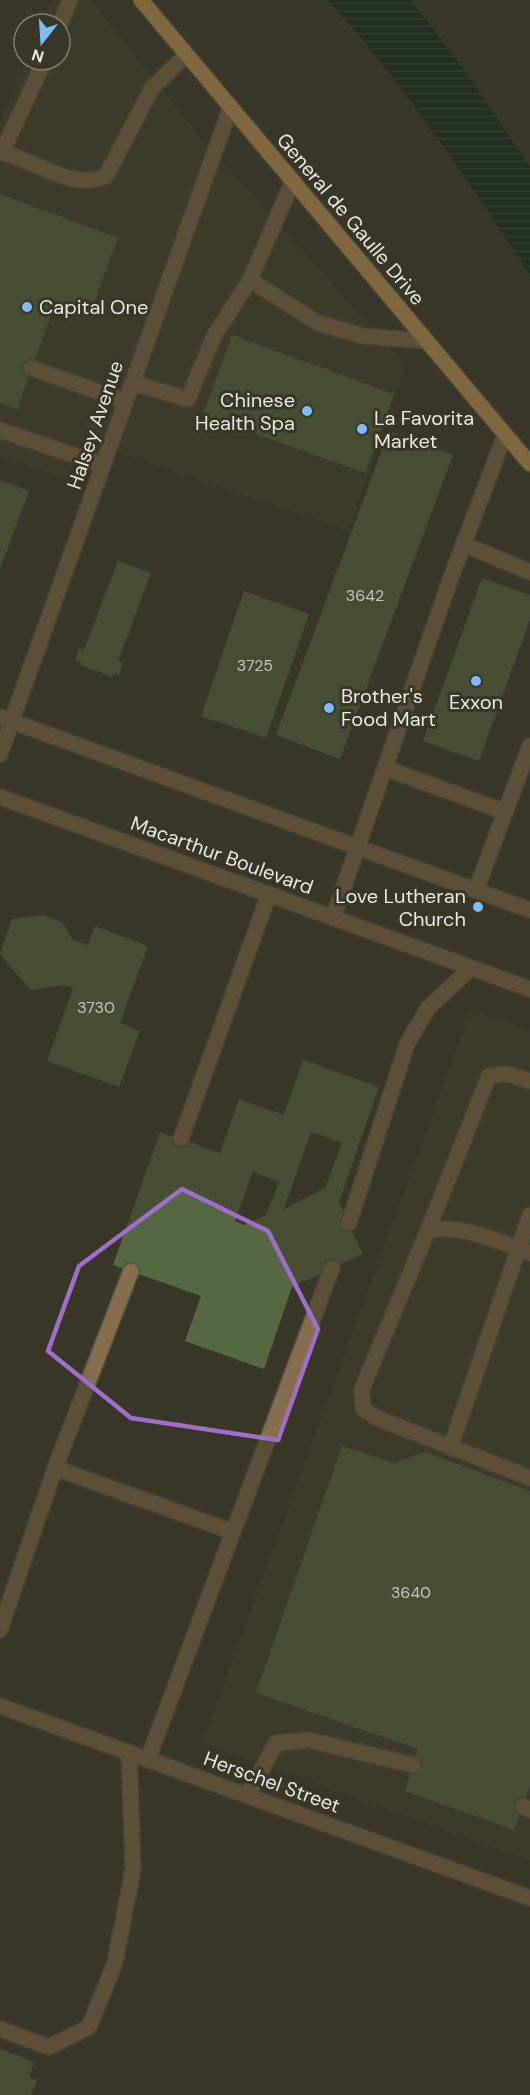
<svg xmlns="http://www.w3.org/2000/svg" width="530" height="2095" font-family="'DM Sans',sans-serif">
  <defs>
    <pattern id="water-rules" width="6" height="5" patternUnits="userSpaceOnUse" patternTransform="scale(1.5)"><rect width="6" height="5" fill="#042617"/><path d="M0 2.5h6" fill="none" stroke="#294638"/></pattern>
  </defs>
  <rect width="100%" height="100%" fill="#383627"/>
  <path fill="#423f2a" d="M 51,0 L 91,0 L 199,136 L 406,366 L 348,531 L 82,439 L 67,480 L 0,456 L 0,122 L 26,60 L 60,60 L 60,24 L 41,24 Z
    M 471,1009 L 530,1031 L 530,1861 L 202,1743 Z"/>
  <path fill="url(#water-rules)" d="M 328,0 L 411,0 L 463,68 L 530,167 L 530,275 C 467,179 405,85 328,0 Z"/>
  <path fill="#556843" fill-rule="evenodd" d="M 0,194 L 118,238 L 90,313 L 56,301 L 17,409 L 0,403 Z
    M 232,335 L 394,394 L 365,473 L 203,415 Z
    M 389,431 L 453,455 L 340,759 L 276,735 Z
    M 0,480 L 29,491 L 0,569 Z
    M 118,561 L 151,573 L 118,661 L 123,663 L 119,675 L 115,673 L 113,677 L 80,665 L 81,662 L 75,660 L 79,648 L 84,650 Z
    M 482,578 L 530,595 L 530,620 L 479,761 L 423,741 Z
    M 244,591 L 309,614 L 266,738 L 201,716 Z
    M 43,915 L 62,922 L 73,940 L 88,945 L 95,926 L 148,946 L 120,1023 L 140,1031 L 119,1087 L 47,1061 L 73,988 L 64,985 L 30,990 L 0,954 L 12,919 Z
    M 303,1060 L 379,1087 L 339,1202 L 363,1254 L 292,1287 L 264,1369 L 185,1341 L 201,1296 L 113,1265 L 160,1132 L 220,1153 L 239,1099 L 284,1115 ZM 311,1132 L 342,1143 L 325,1188 L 284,1209 ZM 253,1172 L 279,1182 L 266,1215 L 244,1225 L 235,1221 Z
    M 342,1446 L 395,1463 L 425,1452 L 530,1491 L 530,1786 L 514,1830 L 405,1791 L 418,1749 L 256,1693 Z
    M 0,2049 L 34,2062 L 29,2078 L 37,2080 L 31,2095 L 0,2095 Z"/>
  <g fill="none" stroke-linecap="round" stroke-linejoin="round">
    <defs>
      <path id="service" d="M 60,24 L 70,0
        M 0,152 C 35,159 71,192 106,176 L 152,88 L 186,55
        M 2,152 L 45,60
        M 292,183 L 250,280 L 318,323 L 363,336 L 426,341
        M 31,368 L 125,401
        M 132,383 L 188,399 L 214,336 L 250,280
        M 0,430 L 103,465
        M 463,544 L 530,572
        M 385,768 L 505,812
        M 476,890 L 530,746
        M 333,918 L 450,580 L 505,435
        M 181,1139 L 269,894
        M 349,1223 L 407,1044 L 428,1008 L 471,968
        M 428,1230 L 489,1076 L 507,1074 L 530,1081
        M 530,1253 C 498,1241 461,1224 428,1230 L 362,1389 L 363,1409 L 377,1418 L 530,1478
        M 451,1446 L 530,1215
        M 55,1468 L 233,1532
        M 0,1630 L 55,1468 L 131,1271
        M 148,1759 L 332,1268
        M 248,1795 L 276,1743 L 309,1740 L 413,1765
        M 523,1806 L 530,1810
        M 0,2029 L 49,2047 L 89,2027 L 115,1963 L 133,1869 L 129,1752"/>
      <path id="minor" d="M 0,754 L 230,109
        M 0,1706 L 530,1898"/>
      <path id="tertiary" d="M 0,717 L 530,910
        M 0,797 L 530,989"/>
      <path id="primary" d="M 141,0 L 530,464"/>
    </defs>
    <use href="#service" stroke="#545244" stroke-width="18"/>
    <use href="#minor" stroke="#545244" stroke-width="18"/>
    <use href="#tertiary" stroke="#545244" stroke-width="18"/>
    <use href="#primary" stroke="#545244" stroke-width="18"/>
    <use href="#service" stroke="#866d4e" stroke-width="15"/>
    <use href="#minor" stroke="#866d4e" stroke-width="15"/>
    <use href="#tertiary" stroke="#866d4e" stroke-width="15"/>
    <use href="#primary" stroke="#d6a260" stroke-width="15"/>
  </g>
  <path d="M0 0H530V2095H0ZM 182,1189 L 268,1231 L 318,1329 L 278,1440 L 131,1418 L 48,1351 L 79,1266 Z" fill="#383627" fill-opacity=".55" fill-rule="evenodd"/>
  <path fill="none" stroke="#a16dca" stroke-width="4.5" stroke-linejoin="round" d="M 182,1189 L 268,1231 L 318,1329 L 278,1440 L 131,1418 L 48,1351 L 79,1266 Z"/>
  <g fill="#7fbdfa" stroke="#383627" stroke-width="2">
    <circle cx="27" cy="307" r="6"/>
    <circle cx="307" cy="411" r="6"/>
    <circle cx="362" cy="429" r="6"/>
    <circle cx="476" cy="681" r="6"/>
    <circle cx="329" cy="708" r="6"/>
    <circle cx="478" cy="907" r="6"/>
  </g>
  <g text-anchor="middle" stroke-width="6" stroke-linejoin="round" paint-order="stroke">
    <g font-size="16" fill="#c3c7b7">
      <text x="365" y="601">3642</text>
      <text x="255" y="671">3725</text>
      <text x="96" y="1013">3730</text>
      <text x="411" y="1598">3640</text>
    </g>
    <g font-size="20" fill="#e8e7de" stroke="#383627">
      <text transform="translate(351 219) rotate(50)" y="7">General de Gaulle Drive</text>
      <text transform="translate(95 425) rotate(-71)" y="7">Halsey Avenue</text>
      <text transform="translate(222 855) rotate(20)" y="7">Macarthur Boulevard</text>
      <text transform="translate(272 1782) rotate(20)" y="7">Herschel Street</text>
    </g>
    <g font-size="20" fill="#e8e7de" stroke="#383627" text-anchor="start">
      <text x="39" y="314">Capital One</text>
      <text x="295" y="407" text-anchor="end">Chinese<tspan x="295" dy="23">Health Spa</tspan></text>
      <text x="374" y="425">La Favorita<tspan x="374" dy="23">Market</tspan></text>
      <text x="341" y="703">Brother's<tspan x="341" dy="23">Food Mart</tspan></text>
      <text x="476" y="709" text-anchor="middle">Exxon</text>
      <text x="466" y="903" text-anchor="end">Love Lutheran<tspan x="466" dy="23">Church</tspan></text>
    </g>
  </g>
  <g transform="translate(42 42) rotate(197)"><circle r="28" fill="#383627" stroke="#7e7d70" stroke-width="1.5"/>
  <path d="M0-4.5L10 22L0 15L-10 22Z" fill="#7fbdfa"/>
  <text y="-9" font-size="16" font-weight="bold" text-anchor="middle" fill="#e8e7de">N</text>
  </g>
</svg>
